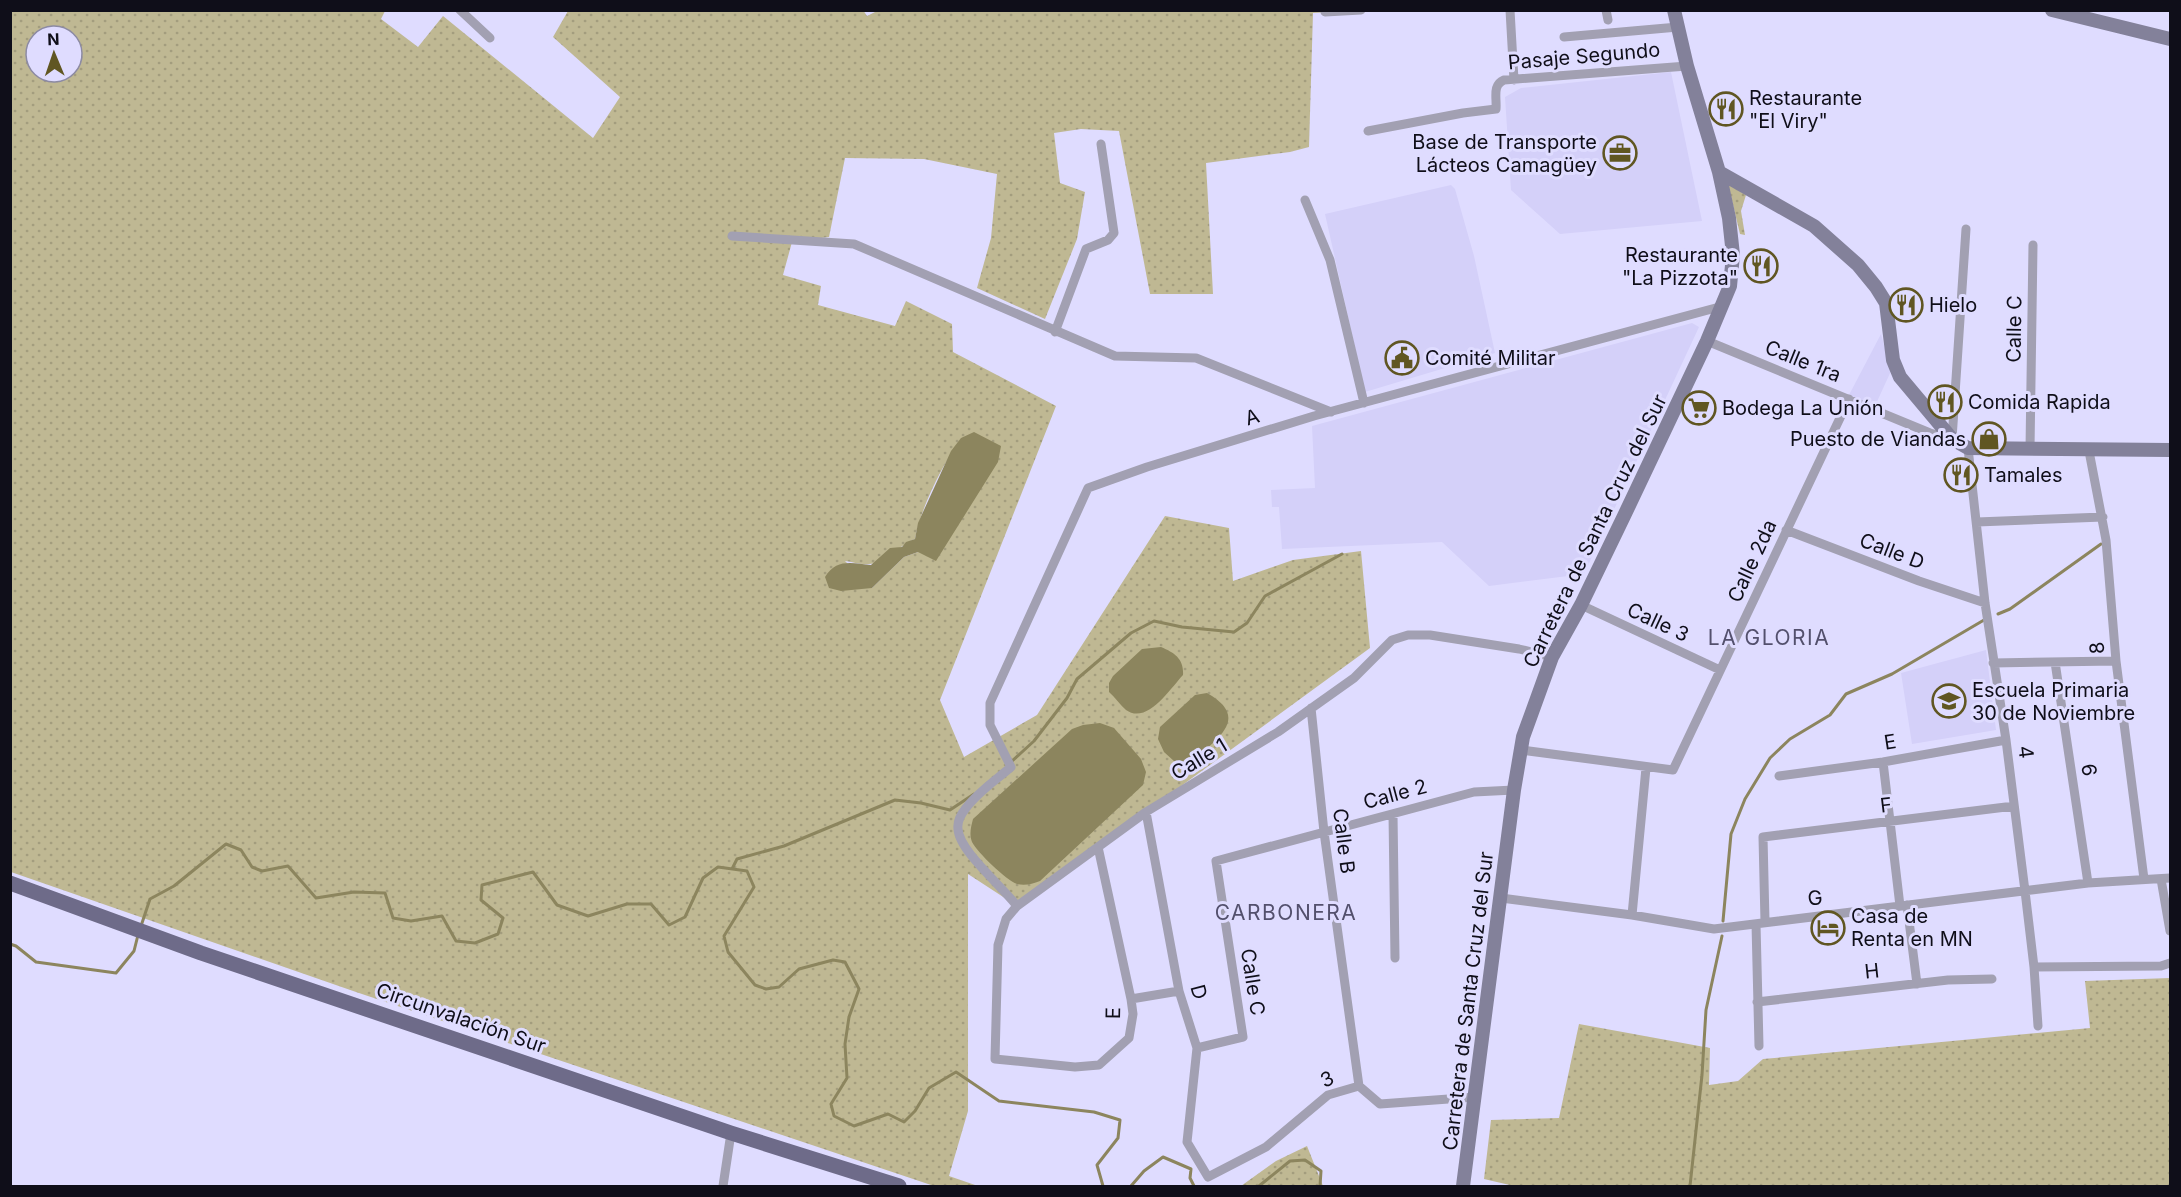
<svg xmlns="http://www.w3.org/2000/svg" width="2181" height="1197" font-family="Inter,sans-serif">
  <defs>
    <pattern id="grass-dots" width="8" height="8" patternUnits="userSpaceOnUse" patternTransform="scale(1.5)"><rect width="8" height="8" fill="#bfb893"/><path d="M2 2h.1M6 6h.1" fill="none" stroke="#a39d7e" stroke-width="1.8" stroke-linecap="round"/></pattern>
  </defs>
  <rect width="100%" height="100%" fill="#dfdcff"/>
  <path fill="#d4d0f9" d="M 1671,72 L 1702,221 L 1560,234 L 1511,190 L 1505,97 L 1521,88 Z
    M 1451,185 L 1455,189 L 1474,256 L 1495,353 L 1365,392 L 1325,214 Z
    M 1692,323 L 1699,327 L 1584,574 L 1489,586 L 1442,542 L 1282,549 L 1279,507 L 1272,507 L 1271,490 L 1315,488 L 1312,426 Z
    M 1881,334 L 1891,371 L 1875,406 L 1849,395 Z
    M 1986,650 L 1996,730 L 1912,744 L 1901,673 Z"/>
  <path fill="url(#grass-dots)" fill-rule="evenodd" d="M 863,10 L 867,16 L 879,10 L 1356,11 L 1313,13 L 1309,147 L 1290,152 L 1206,163 L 1213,294 L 1150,294 L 1119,131 L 1081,129 L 1054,133 L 1060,183 L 1085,192 L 1077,239 L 1045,319 L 977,288 L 991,238 L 997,174 L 924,159 L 845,158 L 829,237 L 792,242 L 783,275 L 821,286 L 818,305 L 895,326 L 906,301 L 952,324 L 953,352 L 1056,406 L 940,700 L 964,757 L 1037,715 L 1165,516 L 1229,528 L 1233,581 L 1293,560 L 1361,551 L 1370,648 L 1017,906 L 968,874 L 968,1111 L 949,1176 L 978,1186 L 934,1186 L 356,992 L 11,872 L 11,11 L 385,11 L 381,19 L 418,47 L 443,16 L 593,138 L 620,97 L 553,37 L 568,11 ZM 36,36 L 72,36 L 72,72 L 36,72 ZM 961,439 L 918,552 L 904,557 L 872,588 L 845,561 C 853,562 861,565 869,564 C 884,564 901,544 915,539 C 920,510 943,463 961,439 Z
    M 1728,184 L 1746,195 L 1741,211 L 1745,235 L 1740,234 Z
    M 2170,978 L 2170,1186 L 1514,1186 L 1484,1179 L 1491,1120 L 1559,1118 L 1579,1024 L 1710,1048 L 1709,1085 L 1738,1081 L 1763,1059 L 2090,1028 L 2085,981 Z
    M 1307,1146 L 1323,1186 L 1241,1186 L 1276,1161 Z"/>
  <path fill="#8c855e" d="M 974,432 L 1001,446 L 998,462 L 936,561 L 918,552 L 904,557 L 872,588 L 841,591 L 829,588 L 825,577 C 836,558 853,563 871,565 L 890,548 L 902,547 L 906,542 L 915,539 L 918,523 L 951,451 L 961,438 Z
    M 1161,647 C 1175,653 1184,659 1183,675 C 1170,689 1147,725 1126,710 C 1120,705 1115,697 1109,692 L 1109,683 L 1113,676 L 1142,649 Z
    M 1207,693 C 1253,719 1214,741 1190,763 L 1175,762 L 1164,752 L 1158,739 L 1160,727 L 1195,695 Z
    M 1100,723 L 1114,728 L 1141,759 L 1146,772 L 1143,785 L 1040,881 C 1032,884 1025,886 1017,884 C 1006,880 977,852 972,842 C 969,834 971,827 973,819 L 1072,729 L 1083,725 Z"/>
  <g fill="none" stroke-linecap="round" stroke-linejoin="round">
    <path stroke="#8c855e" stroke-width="3" d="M 1998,614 L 2010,609 L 2101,544
      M 1011,762 L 1034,741 L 1067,698 L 1077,679 L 1131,633 L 1154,621 L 1182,627 L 1234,632 L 1247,623 L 1265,596 L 1342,554
      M 732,869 L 737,859 L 784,846 L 895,800 L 921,803 L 950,810 L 974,794
      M 1723,921 L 1731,834 L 1745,799 L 1770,758 L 1790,739 L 1830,715 L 1846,694 L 1892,674 L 1984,620
      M 141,926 L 150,899 L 174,886 L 226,844 L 241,850 L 252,867 L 262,871 L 288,866 L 316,898 L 354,892 L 385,893 L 393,918 L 411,921 L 442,916 L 456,941 L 475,943 L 498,934 L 503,918 L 481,900 L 482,885 L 533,872 L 557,905 L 588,916 L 627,904 L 651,904 L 669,925 L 685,917 L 703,878 L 718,867 L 747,871 L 754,887 L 724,936 L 728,952 L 755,985 L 766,989 L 779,987 L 799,969 L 833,960 L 845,962 L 859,989 L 849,1017 L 845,1044 L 847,1078 L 831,1104 L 834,1116 L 854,1126 L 888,1114 L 904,1122 L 915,1111 L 929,1088 L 956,1072 L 999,1101 L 1094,1112 L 1120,1120 L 1118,1138 L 1097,1165 L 1103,1186
      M 10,944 L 16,946 L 36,962 L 116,973 L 134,951 L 138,935
      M 1131,1186 L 1144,1171 L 1163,1157 L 1191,1169 L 1190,1178 L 1194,1186
      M 1259,1186 L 1290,1161 L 1305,1160 L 1321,1171 L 1320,1186
      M 1690,1186 L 1702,1075 L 1706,1010 L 1722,936"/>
    <path stroke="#a2a0b2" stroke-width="9" d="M 460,10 L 490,38
      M 1510,10 L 1514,80
      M 1606,10 L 1608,20
      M 1325,12 L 1361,10
      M 1564,37 L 1678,27
      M 1368,131 L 1463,113 L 1496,109 C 1497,98 1492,85 1504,80 L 1687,66
      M 1305,200 L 1330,260 L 1364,403
      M 732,236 L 854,244 L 1115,356 L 1196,358 L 1331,412
      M 1055,332 L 1086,249 L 1108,240 L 1114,233 L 1101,144
      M 1707,341 L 1930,433 L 1952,439 L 1966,229
      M 1968,448 L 1985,603 L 2006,740 L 2025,891 L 2034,967 L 2038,1026
      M 2030,449 L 2033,245
      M 2089,451 L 2106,540 L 2116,661 L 2144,879
      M 1977,522 L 2103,517
      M 1786,530 L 1919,581 L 1985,603
      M 1581,605 L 1720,670
      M 2055,662 L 2088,883
      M 1993,663 L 2116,661
      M 1311,708 L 1324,832 L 1359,1086
      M 1521,750 L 1673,770 L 1849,399
      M 1883,762 L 1900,906
      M 1779,776 L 1883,762 L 2006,740
      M 1146,812 L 1179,991 L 1197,1048 L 1187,1142 L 1208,1177 L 1266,1147 L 1328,1095 L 1359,1086 L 1380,1104 L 1476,1097
      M 1393,814 L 1395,958
      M 1098,847 L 1131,999 L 1133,1014 L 1129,1038 L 1099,1065 L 1075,1067 L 995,1059 L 998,945 L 1006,919 L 1017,906 L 1146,812 L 1278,732 L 1354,678 L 1392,640 L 1408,635 L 1430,635 L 1519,649 L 1552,657
      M 2161,879 L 2170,931
      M 1501,898 L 1632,915 L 1714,929 L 2088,883 L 2170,878
      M 1907,905 L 1917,984
      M 1017,906 C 1002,886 959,851 958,829 C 957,821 961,814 966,808 C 978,792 996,780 1011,767 L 990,725 L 990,703 L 1088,488 L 1147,467 L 1314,416 L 1723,306
      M 1632,915 L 1646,768
      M 1765,922 L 1763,837 L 2014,806
      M 1756,924 L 1759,1046
      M 2034,967 L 2161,966 L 2170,963
      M 1131,999 L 1179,991
      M 1757,1002 L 1948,980 L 1992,979
      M 1197,1048 L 1243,1037 L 1216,861 L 1474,792 L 1514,790
      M 723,1186 L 731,1133"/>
    <path stroke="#83819a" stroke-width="14" d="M 2052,10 L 2170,39
      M 1719,172 L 1814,226 L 1858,265 L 1876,287 L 1886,303 L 1893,360 L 1900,377 L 1952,439 L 1968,448 L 2170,450
      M 1463,1186 L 1514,790 L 1523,737 L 1552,657 L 1581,605 L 1624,516 L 1707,341 L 1730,286 L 1733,255 L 1729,218 L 1719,172 L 1687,66 L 1674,10"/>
    <path stroke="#6e6b89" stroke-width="15" d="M 10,883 L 201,953 L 731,1133 L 899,1186"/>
  </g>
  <defs>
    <symbol id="restaurant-ring" viewBox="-11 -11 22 22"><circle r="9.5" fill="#dfdcff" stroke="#605622" stroke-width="1.5"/><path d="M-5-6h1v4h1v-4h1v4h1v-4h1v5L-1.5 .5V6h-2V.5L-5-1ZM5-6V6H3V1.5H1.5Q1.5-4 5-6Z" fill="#605622"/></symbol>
    <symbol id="office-ring" viewBox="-11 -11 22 22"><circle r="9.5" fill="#dfdcff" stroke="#605622" stroke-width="1.5"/><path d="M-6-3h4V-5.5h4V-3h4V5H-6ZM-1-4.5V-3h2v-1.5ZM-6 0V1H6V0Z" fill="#605622"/></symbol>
    <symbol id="civic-ring" viewBox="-11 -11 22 22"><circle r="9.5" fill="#dfdcff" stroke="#605622" stroke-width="1.5"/><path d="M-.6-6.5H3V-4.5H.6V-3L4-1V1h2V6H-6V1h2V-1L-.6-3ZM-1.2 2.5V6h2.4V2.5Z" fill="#605622"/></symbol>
    <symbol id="supermarket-ring" viewBox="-11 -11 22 22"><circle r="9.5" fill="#dfdcff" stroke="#605622" stroke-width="1.5"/><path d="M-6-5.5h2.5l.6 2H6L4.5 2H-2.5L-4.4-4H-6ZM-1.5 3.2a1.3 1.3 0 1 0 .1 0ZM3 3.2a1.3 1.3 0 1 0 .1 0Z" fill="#605622"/></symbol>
    <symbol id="shop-ring" viewBox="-11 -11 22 22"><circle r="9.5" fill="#dfdcff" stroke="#605622" stroke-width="1.5"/><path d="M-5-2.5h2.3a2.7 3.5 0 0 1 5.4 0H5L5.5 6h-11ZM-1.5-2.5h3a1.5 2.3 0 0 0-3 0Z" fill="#605622"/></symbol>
    <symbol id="school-ring" viewBox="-11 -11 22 22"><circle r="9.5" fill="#dfdcff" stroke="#605622" stroke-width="1.5"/><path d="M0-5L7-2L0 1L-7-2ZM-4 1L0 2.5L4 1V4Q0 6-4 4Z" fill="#605622"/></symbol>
    <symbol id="hotel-ring" viewBox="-11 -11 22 22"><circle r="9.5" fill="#dfdcff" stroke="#605622" stroke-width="1.5"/><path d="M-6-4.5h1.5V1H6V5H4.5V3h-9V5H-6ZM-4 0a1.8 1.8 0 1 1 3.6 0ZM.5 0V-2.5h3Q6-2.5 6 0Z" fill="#605622"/></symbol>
  </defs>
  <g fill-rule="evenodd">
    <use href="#restaurant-ring" x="1707" y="90" width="38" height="38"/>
    <use href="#office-ring" x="1601" y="134" width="38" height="38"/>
    <use href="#restaurant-ring" x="1742" y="247" width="38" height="38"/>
    <use href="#restaurant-ring" x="1887" y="286" width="38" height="38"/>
    <use href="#civic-ring" x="1383" y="339" width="38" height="38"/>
    <use href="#restaurant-ring" x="1926" y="383" width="38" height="38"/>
    <use href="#supermarket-ring" x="1680" y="389" width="38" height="38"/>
    <use href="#shop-ring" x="1970" y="420" width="38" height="38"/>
    <use href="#restaurant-ring" x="1942" y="456" width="38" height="38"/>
    <use href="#school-ring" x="1930" y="682" width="38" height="38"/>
    <use href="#hotel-ring" x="1809" y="909" width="38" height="38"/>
  </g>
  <g text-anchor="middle" stroke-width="6" stroke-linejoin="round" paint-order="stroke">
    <g font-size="20" fill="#0f0e19" stroke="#dfdcff">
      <text transform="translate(1584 56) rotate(-5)" y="7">Pasaje Segundo</text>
      <text transform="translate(2014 329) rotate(-89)" y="7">Calle C</text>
      <text transform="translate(1803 361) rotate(22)" y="7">Calle 1ra</text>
      <text transform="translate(1252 417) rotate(-17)" y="7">A</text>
      <text transform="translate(1595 531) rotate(-64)" y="7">Carretera de Santa Cruz del Sur</text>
      <text transform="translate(1892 551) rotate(21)" y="7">Calle D</text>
      <text transform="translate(1752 561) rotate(-65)" y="7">Calle 2da</text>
      <text transform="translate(1658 622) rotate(25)" y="7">Calle 3</text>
      <text transform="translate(2097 648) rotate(-95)" y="7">8</text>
      <text transform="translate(1890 742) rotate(-9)" y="7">E</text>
      <text transform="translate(2026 752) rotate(83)" y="7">4</text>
      <text transform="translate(1199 759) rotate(-31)" y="7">Calle 1</text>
      <text transform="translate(2089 770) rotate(82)" y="7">6</text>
      <text transform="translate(1395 794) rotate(-15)" y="7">Calle 2</text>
      <text transform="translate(1886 805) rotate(-7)" y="7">F</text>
      <text transform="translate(1344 841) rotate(83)" y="7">Calle B</text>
      <text transform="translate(1815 898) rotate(-7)" y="7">G</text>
      <text transform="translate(1872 971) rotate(-6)" y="7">H</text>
      <text transform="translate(1253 982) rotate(81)" y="7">Calle C</text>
      <text transform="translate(1199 992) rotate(75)" y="7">D</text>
      <text transform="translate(1468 1001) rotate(-83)" y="7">Carretera de Santa Cruz del Sur</text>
      <text transform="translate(1113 1013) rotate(-89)" y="7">E</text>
      <text transform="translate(461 1018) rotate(19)" y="7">Circunvalación Sur</text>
      <text transform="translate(1327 1079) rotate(-24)" y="7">3</text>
    </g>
    <g font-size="20" fill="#0f0e19" stroke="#dfdcff" text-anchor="start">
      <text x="1749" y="105">Restaurante<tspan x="1749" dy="23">"El Viry"</tspan></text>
      <text x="1597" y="149" text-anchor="end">Base de Transporte<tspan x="1597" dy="23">Lácteos Camagüey</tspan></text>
      <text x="1738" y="262" text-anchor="end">Restaurante<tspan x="1738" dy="23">"La Pizzota"</tspan></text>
      <text x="1929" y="312">Hielo</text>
      <text x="1425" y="365">Comité Militar</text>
      <text x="1968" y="409">Comida Rapida</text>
      <text x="1722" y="415">Bodega La Unión</text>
      <text x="1966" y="446" text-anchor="end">Puesto de Viandas</text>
      <text x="1984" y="482">Tamales</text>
      <text x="1972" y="697">Escuela Primaria<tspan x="1972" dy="23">30 de Noviembre</tspan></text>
      <text x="1851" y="923">Casa de<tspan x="1851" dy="23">Renta en MN</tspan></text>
    </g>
    <g font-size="21" letter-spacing="1.5" fill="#53506d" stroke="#dfdcff">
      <text x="1769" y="645">LA GLORIA</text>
      <text x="1286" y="920">CARBONERA</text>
    </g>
  </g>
  <rect width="2181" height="1197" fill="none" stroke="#0f0e19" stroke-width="24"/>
  <g transform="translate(54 54) rotate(358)"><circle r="28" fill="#dfdcff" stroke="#8c8aa3" stroke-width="1.5"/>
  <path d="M0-4.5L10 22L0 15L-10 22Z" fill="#605622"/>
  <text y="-9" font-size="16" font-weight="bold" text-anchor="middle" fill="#0f0e19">N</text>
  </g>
</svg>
